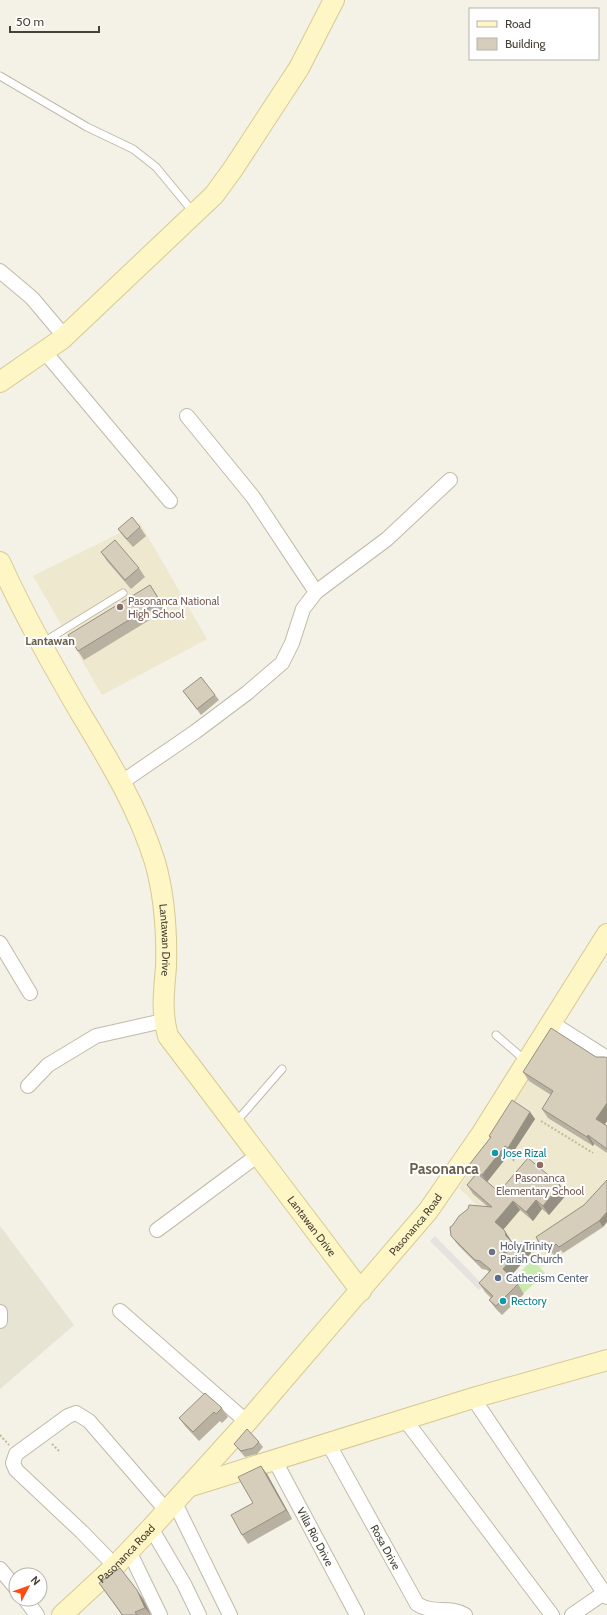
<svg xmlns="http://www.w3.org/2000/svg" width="607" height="1615" font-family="Cabin,sans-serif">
  <rect width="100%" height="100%" fill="#f4f1e6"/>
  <path fill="#e8e4d4" d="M 0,1226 L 74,1325 L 0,1389 Z"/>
  <path fill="#eee8cf" d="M 140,523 L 207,639 L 102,695 L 33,576 Z
    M 560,1029 L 607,1060 L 607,1224 L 603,1228 L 541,1268 L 459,1188 Z"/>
  <path fill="#c9eaad" d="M 529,1256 L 545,1273 L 524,1293 L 512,1281 L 527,1265 L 524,1262 Z"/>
  <path fill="#e5e3df" d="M 435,1236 L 484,1286 L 479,1290 L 430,1241 Z"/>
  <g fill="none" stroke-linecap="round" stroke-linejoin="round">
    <defs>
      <path id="lane" d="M 0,76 L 87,127 L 133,149 L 156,167 L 194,213
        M 42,643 L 123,593
        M 496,1035 L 526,1061
        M 236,1122 L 282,1069"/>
      <g id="street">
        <path d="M 0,271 L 32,298 L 64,336"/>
        <path d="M 44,351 L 170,501"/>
        <path d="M 187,416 L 253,497 L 316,592"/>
        <path d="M 122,782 L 195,732 L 247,693 L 282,663 L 292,643 L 303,609 L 316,592 L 387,539 L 450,480"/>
        <path d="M 0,943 L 30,993"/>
        <path d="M 550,1022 L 607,1058"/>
        <path d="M 28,1086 L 48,1065 L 96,1036 L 163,1021"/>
        <path d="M 157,1230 L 258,1155"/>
        <path d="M 120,1311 L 247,1422"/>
        <path d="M 0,1312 L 0,1321"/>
        <path d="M 473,1398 L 607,1597"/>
        <path d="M 406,1421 L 552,1615"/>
        <path id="s1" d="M 328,1443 L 417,1604 C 435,1615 448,1605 465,1615"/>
        <path id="s2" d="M 274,1459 L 357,1615"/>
        <path d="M 174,1501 L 230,1615"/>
        <path d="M 151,1528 L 184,1584 L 199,1615"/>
        <path d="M 129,1551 L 160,1615"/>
        <path d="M 115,1566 L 82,1532 L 16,1470 L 13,1463 L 16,1454 L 68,1416 L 76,1413 L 89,1421 L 166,1510"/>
        <path d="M 0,1569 L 16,1588"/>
        <path d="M 25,1599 L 37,1615"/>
        <path d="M 572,1615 L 604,1593"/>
      </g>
      <g id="secondary">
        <path d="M 0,382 L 62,339 L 214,195 L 233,169 L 299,68 L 334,0"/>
        <path id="s3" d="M 0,562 C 24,615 52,664 81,714 C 110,762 138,808 155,862 C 164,894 167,933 166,967 C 164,991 161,1012 168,1036 L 361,1291"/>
        <path d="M 188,1487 L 473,1398 L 607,1360"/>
        <path id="s4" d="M 62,1615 L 115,1566 L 151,1528 L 247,1422 L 428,1211 L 480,1136 L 607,934"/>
      </g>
    </defs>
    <use href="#lane" stroke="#c0baa8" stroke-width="9"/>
    <use href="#street" stroke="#c0baa8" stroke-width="16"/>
    <use href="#secondary" stroke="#d7ca94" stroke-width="22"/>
    <path stroke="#c2b799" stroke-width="2" stroke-dasharray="2 2" stroke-linecap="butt" d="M 541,1121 L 593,1153
      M 506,1155 L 515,1161
      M 0,1435 L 9,1445
      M 52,1444 L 60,1452"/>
    <use href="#lane" stroke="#fff" stroke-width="7"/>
    <use href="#street" stroke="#fff" stroke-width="14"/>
    <use href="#secondary" stroke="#fff6c5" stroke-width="20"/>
  </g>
  <path fill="#b8b1a1" d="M 140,527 L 146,536 L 133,547 L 124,537 L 118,529 Z
    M 101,552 L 139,568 L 145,577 L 131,589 L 107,561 Z
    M 150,585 L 166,610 L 84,660 L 78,651 Z
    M 183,691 L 215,695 L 219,700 L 201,715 Z
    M 596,1057 L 607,1058 L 607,1121 L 605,1124 L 607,1126 L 607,1153 L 594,1144 L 593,1146 L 548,1118 L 542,1109 L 551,1095 L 529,1081 L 523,1072 Z
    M 530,1112 L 535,1119 L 512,1154 L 510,1153 L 487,1182 L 499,1192 L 567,1194 L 549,1215 L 542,1209 L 533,1221 L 520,1210 L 503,1230 L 515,1247 L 524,1244 L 531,1253 L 510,1277 L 518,1284 L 524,1294 L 502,1315 L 496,1309 L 489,1300 L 491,1298 L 485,1292 L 479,1283 L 489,1272 L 487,1270 L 482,1269 L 458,1245 L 451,1236 L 452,1226 L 487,1206 L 473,1194 L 467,1185 L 476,1174 L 474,1172 L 469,1165 L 490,1138 L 489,1136 Z
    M 607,1180 L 603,1227 L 563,1253 L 561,1250 L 554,1255 L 549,1250 L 546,1253 L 542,1247 L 584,1205 Z
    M 222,1408 L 228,1417 L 222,1423 L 220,1421 L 199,1441 L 185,1426 L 179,1418 Z
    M 259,1442 L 263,1447 L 257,1454 L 245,1457 L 238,1449 L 234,1444 Z
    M 267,1474 L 292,1519 L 248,1544 L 242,1535 Z
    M 99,1583 L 137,1590 L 143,1599 L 151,1615 L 122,1615 Z"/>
  <path fill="#969083" d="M 150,585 L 156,594 L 166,610 L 160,601 Z
    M 607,1103 L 607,1121 L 602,1128 L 596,1119 Z
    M 530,1112 L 535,1119 L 512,1154 L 508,1148 Z
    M 588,1135 L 594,1144 L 593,1146 L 587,1137 Z
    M 505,1146 L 510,1153 L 487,1182 L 482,1175 Z
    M 560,1185 L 567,1194 L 549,1215 L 543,1206 Z
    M 536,1200 L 542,1209 L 533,1221 L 526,1212 Z
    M 513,1201 L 520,1210 L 502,1231 L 495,1222 Z
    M 607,1212 L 607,1222 L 603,1227 L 599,1221 Z
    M 505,1231 L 518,1251 L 524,1244 L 531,1253 L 509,1278 L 503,1269 L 501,1256 L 506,1236 Z
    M 261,1466 L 267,1474 L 292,1519 L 286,1510 Z
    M 137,1590 L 143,1599 L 151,1615 L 145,1608 Z"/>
  <path fill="#d6cebb" stroke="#969083" d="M 132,517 L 140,527 L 127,539 L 118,529 Z
    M 115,540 L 139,568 L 125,580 L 101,552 Z
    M 150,585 L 160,601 L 78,651 L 68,635 Z
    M 201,677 L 215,695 L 197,709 L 183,691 Z
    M 551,1028 L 596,1057 L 605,1057 L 607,1058 L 607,1103 L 596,1119 L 607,1126 L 607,1149 L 588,1135 L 587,1137 L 542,1109 L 553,1091 L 523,1072 Z
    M 512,1100 L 530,1112 L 508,1148 L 505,1146 L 482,1175 L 469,1165 L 491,1137 L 489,1136 Z
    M 528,1158 L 560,1185 L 543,1206 L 536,1200 L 526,1212 L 513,1201 L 495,1222 L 505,1231 L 506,1236 L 512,1242 L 501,1256 L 522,1242 L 524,1244 L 503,1269 L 518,1284 L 496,1306 L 489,1300 L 493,1296 L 479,1283 L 491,1270 L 480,1261 L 475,1260 L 451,1236 L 450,1227 L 452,1226 L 459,1216 L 468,1209 L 469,1205 L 492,1207 L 467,1185 L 477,1173 L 499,1192 Z
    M 607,1180 L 607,1212 L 599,1221 L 559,1247 L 556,1244 L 550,1249 L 545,1244 L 542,1247 L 536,1237 L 584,1205 Z
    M 205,1393 L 222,1408 L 216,1414 L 214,1412 L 193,1432 L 179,1418 Z
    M 247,1429 L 259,1442 L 253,1448 L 241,1451 L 234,1444 Z
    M 261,1466 L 286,1510 L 242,1535 L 231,1515 L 253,1503 L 238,1477 Z
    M 120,1568 L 137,1590 L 145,1608 L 135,1612 L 137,1615 L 122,1615 L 119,1610 L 99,1583 Z"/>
  <g fill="#8d6e63" stroke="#fff" stroke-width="1.5">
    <circle cx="120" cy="607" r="4"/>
    <circle cx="540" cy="1165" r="4"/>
  </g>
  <g fill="#0f9aa8" stroke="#fff" stroke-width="1.5">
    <circle cx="495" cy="1153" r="4"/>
    <circle cx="503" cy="1301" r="4"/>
  </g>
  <circle fill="#6b7280" stroke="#fff" stroke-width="1.5" cx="492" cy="1252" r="4"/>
  <circle fill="#5c6f8a" stroke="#fff" stroke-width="1.5" cx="498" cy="1278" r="4"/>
  <g text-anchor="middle" stroke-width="4" stroke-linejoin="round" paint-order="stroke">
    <g font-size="11" fill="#785e54" stroke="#fff" text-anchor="start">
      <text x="128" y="605">Pasonanca National<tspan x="128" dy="13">High School</tspan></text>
      <text x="540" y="1182" text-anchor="middle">Pasonanca<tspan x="540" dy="13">Elementary School</tspan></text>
    </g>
    <g font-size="11" fill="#474235" stroke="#fff">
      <text dy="4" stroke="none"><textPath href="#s3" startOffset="417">Lantawan Drive</textPath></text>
      <text dy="4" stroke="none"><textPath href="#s4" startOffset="527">Pasonanca Road</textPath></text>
      <text dy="4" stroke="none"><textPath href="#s3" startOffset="752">Lantawan Drive</textPath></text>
      <text dy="4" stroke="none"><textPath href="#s2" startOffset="88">Villa Rio Drive</textPath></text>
      <text dy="4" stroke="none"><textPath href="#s1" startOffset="119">Rosa Drive</textPath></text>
      <text dy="4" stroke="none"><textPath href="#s4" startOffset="89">Pasonanca Road</textPath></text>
    </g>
    <g font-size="11" fill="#0d838f" stroke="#fff" text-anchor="start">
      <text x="503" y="1157">Jose Rizal</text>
      <text x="511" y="1305">Rectory</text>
    </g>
    <g font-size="11" fill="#5b616d" stroke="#fff" text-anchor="start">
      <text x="500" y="1250">Holy Trinity<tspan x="500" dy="13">Parish Church</tspan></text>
    </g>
    <g font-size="11" fill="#4e5e75" stroke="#fff" text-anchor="start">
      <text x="506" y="1282">Cathecism Center</text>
    </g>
    <g font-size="12" font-weight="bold" fill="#6b614c" stroke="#fff">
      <text x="50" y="645">Lantawan</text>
    </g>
    <g font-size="15" font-weight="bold" fill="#6b614c" stroke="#fff">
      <text x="444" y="1174">Pasonanca</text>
    </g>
  </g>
  <rect x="469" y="8" width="130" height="52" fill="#ffffff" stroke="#b5b3ae"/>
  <rect x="477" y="21" width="20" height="6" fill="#fff6c5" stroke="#b5b3ae"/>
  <text x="505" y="28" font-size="12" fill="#474235">Road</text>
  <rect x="477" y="38" width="20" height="12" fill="#d6cebb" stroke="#b5b3ae"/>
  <text x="505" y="48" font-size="12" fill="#474235">Building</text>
  <g transform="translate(28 1587) rotate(49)"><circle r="19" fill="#ffffff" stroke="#b5b3ae"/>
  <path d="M0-3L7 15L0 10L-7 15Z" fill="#ff4b12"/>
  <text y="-6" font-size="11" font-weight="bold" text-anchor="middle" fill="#474235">N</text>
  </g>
  <path d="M10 26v6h89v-6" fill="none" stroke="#474235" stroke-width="2"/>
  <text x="16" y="26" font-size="12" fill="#474235" stroke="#ffffff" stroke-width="3" paint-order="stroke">50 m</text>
</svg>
